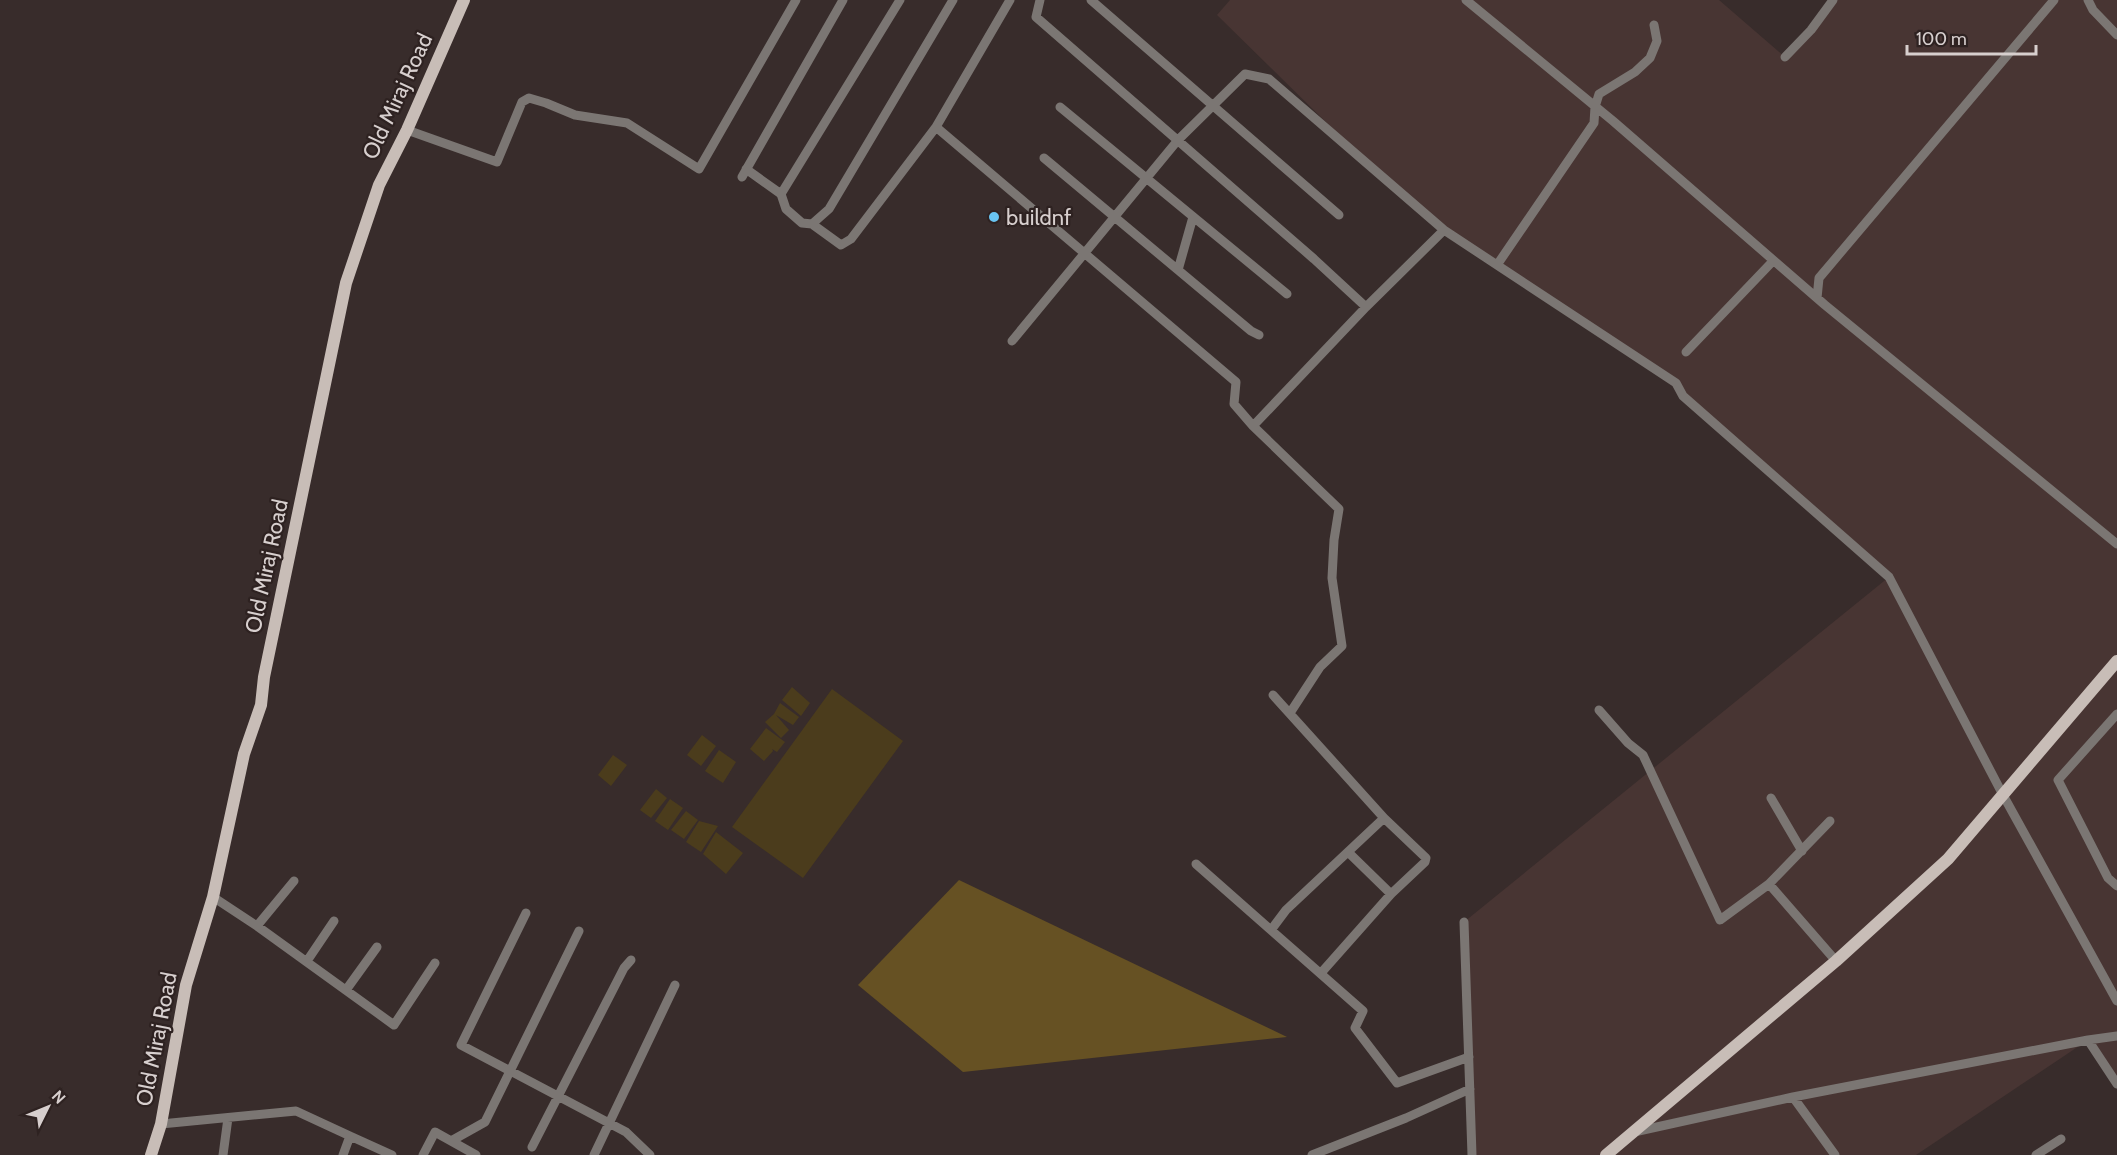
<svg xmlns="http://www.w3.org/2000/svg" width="2117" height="1155" font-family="Cabin,sans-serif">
  <rect width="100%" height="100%" fill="#382c2b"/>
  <path fill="#483533" d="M 1230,0 L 1719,0 L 1785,57 L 1833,0 L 2117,0 L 2117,1084 L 2088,1040 L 1916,1155 L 1472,1155 L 1464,922 L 1889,577 L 1683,396 L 1676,383 L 1497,265 L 1394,189 L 1217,15 Z"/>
  <path fill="#4b3c1c" d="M 792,687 L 810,703 L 801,716 L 782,700 Z
    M 832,689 L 903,741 L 803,878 L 732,827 Z
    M 780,703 L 799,717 L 793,725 L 776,715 L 789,730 L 781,738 L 765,722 L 774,714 Z
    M 766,728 L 785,742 L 777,752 L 772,749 L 773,751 L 764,761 L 750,749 Z
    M 702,735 L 716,746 L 701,766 L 687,755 Z
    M 719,750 L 736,762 L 723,783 L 705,771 Z
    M 613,755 L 627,765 L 611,786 L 598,775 Z
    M 656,789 L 667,798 L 651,818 L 640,810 Z
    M 670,799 L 683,808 L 668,830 L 655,821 Z
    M 686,811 L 698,820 L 684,839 L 671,830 Z
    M 699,821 L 718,826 L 701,852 L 686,842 Z
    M 716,832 L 743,853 L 726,874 L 703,854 Z"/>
  <path fill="#665123" d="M 959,880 L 1287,1037 L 963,1072 L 858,985 Z"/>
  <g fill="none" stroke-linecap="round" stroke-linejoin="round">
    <path stroke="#7b7673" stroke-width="9" d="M 1010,0 L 936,127 L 1236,382 L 1234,404 L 1253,426 L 1339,509 L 1334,540 L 1332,578 L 1342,646 L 1320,667 L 1290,713
      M 1040,0 L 1036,17 L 1314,259 L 1366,307
      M 1091,0 L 1339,215
      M 1466,0 L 1613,121 L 1825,305 L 2117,544
      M 2088,0 L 2093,10 L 2117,35
      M 1785,57 L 1811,30 L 1833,0
      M 1060,107 L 1287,294
      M 407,130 L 497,162 L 522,102 L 529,98 L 546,103 L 575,115 L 627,123 L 699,169 L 796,0
      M 1044,158 L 1251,331 L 1259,335
      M 746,169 L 781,194 L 786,209 L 802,223 L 812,224 L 841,245 L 851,239 L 936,127
      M 742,177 L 843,0
      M 781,194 L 900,0
      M 812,224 L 829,209 L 953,0
      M 1497,265 L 1676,383 L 1683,396 L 1889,577 L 2003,795 L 2117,1001
      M 1178,270 L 1193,217
      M 1817,298 L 1819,278 L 2054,0
      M 1012,341 L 1178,140 L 1245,74 L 1269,79 L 1444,230 L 1497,265 L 1594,123 L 1595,107 L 1599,94 L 1635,72 L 1650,58 L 1657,41 L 1654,25
      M 1686,352 L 1773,261
      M 1253,426 L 1366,307 L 1444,230
      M 1273,695 L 1384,818 L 1426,858 L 1425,862 L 1391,894 L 1321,973
      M 1599,710 L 1628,743 L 1643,755 L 1720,920 L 1769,884 L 1836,961
      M 2117,714 L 2058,780 L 2108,878 L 2117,886
      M 1771,798 L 1802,851
      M 1349,853 L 1391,894
      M 1196,864 L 1363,1011 L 1355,1028 L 1397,1083 L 1469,1057
      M 1769,884 L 1830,821
      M 213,897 L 257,926 L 394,1025 L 435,963
      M 526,913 L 461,1045 L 626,1132 L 650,1155
      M 1464,922 L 1472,1155
      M 257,926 L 294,881
      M 1271,930 L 1286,910 L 1384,818
      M 307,961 L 334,921
      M 346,990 L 377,947
      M 2088,1040 L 2117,1084
      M 1793,1097 L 1835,1155
      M 161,1124 L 296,1111 L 350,1136 L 343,1155
      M 1634,1132 L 1793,1097 L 2088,1040 L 2117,1036
      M 350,1136 L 392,1155
      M 451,1141 L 485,1122 L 579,931
      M 532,1147 L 624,968 L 631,960
      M 223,1155 L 228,1118
      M 423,1155 L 435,1132 L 476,1155
      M 594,1155 L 675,985
      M 1312,1155 L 1406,1118 L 1470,1089
      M 2036,1155 L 2061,1139"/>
    <path stroke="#c8bdb7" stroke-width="12" d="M 151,1155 L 161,1124 L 186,985 L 213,897 L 244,754 L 261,705 L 264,677 L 346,283 L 379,185 L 407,130 L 464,0
      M 1606,1155 L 1836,961 L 1948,859 L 2117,661"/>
  </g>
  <circle fill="#69c4f1" stroke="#2e2221" stroke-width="2" cx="994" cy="217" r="6"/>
  <g text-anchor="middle" stroke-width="4.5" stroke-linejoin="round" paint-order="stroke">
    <g font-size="22" fill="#d7cfce" stroke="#2e2221">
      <text transform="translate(397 96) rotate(-65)" y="8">Old Miraj Road</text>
      <text transform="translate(266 566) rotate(-78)" y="8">Old Miraj Road</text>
      <text transform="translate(156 1039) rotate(-79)" y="8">Old Miraj Road</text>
    </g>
    <g font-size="22" fill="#d7cfce" stroke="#2e2221" text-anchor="start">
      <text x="1006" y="225">buildnf</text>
    </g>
  </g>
  <g transform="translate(48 1107) rotate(47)" stroke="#2e2221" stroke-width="4.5" paint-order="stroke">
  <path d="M0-4.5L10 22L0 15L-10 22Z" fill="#d7cfce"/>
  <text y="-9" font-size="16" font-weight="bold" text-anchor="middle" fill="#d7cfce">N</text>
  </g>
  <path d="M1907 45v9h129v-9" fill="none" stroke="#d7cfce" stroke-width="3"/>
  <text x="1916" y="45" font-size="18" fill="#d7cfce" stroke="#2e2221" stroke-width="4.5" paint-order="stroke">100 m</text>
</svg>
